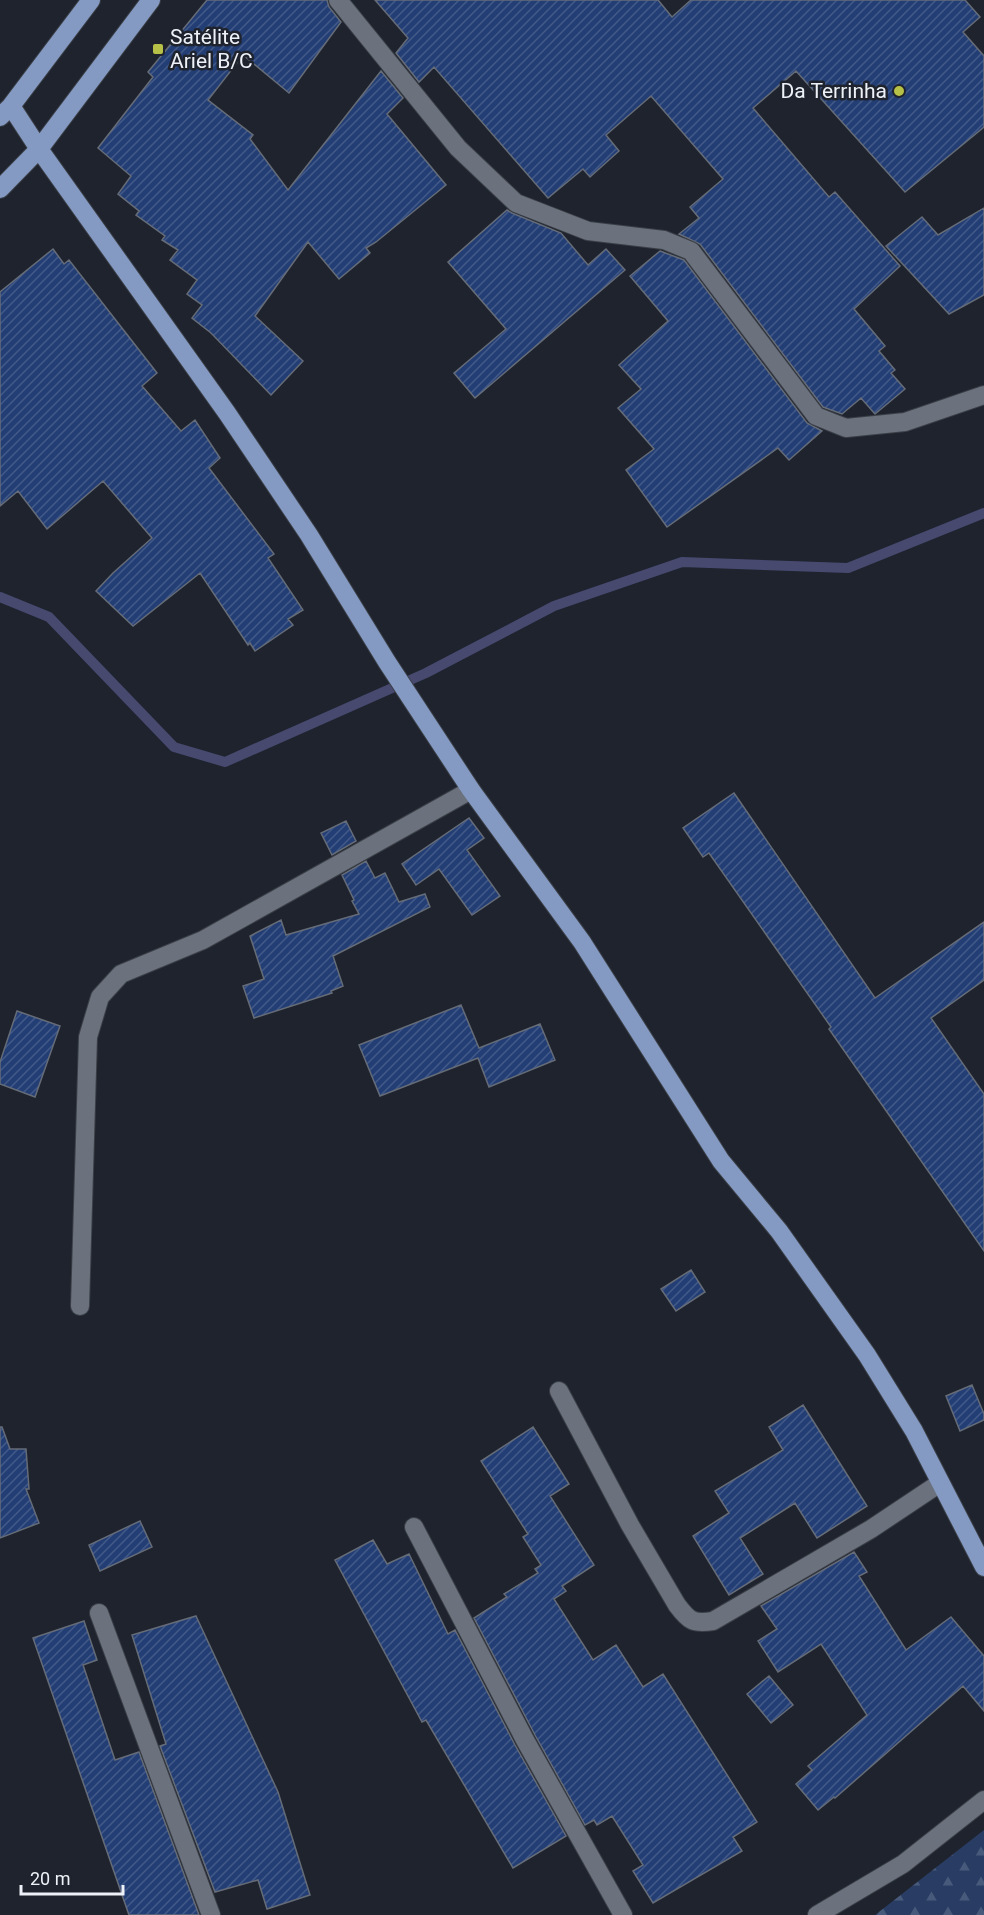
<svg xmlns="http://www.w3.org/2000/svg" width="984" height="1915" font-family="Roboto,sans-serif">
  <defs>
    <pattern id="forest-firs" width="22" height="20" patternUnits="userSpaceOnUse" patternTransform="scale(1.5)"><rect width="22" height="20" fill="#293d64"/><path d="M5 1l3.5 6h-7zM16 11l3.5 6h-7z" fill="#485a7b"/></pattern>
    <pattern id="building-hatch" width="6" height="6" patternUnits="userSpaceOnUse" patternTransform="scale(1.5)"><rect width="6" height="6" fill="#233e75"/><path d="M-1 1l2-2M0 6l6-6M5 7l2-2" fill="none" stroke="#435a89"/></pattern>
  </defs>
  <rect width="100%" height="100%" fill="#1e232d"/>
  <path fill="url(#forest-firs)" d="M 984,1830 L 984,1915 L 875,1915 Z"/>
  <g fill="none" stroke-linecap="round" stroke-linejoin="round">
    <path stroke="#47496f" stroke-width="10" d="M 0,597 L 49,617 L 174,747 L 225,762 L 426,673 L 554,606 L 682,562 L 848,568 L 984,513"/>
  </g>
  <path fill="url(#building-hatch)" stroke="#656c78" stroke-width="1.5" d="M 207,0 L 327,0 L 329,7 L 341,22 L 289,93 L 243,55 L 208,100 L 253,135 L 250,139 L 288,190 L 381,71 L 403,98 L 387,114 L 446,185 L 376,242 L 366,248 L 370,253 L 339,279 L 308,242 L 255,316 L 303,361 L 271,395 L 211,333 L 192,318 L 202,305 L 187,294 L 197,280 L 170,260 L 178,250 L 162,240 L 165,236 L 136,215 L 139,211 L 118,194 L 131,176 L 98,148 L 153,77 L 148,72 Z
    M 375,0 L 658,0 L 672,17 L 691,0 L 965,0 L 980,17 L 963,32 L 984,56 L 984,127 L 905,192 L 796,71 L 753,108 L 829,197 L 835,192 L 900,266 L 854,309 L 885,346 L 879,351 L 895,370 L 891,373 L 905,389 L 875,414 L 861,398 L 842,414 L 823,407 L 700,244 L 679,234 L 699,218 L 690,207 L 723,179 L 651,96 L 606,135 L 619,151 L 590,177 L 583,169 L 548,198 L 434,67 L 419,82 L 396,53 L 408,38 Z
    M 984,208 L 984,295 L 949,314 L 886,246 L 922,217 L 938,235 Z
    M 507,210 L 512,213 L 561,233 L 588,265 L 606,249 L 625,270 L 475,398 L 454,373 L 506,329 L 448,262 Z
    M 53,249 L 64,264 L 69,260 L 157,373 L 142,386 L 181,431 L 195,420 L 220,458 L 209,468 L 274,554 L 268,558 L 303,610 L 288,619 L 293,625 L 255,651 L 250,643 L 248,645 L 200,573 L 133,626 L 96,591 L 113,573 L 152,538 L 103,481 L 47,529 L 18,491 L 0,506 L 0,292 Z
    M 660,251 L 684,260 L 807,423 L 822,431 L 789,460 L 778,448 L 667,527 L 626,470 L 654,449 L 618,408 L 641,389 L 619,365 L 668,321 L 630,276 Z
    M 734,793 L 875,998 L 984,922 L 984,980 L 931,1018 L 984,1094 L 984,1251 L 829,1029 L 831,1027 L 709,853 L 703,857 L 683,828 Z
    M 469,818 L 484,838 L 467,850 L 500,896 L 472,915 L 439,869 L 416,885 L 402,864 Z
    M 346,821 L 356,841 L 332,855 L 321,833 Z
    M 366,861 L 375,878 L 385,873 L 399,902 L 425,894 L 430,907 L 333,956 L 343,986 L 331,991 L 332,993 L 254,1018 L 243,986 L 264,979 L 250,936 L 281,920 L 286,935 L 359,914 L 352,901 L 354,900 L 342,875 Z
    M 461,1005 L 479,1048 L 540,1024 L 555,1060 L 489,1087 L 478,1058 L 380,1096 L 359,1045 Z
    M 17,1011 L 60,1026 L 35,1097 L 0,1084 L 0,1062 Z
    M 691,1270 L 705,1292 L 676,1311 L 661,1289 Z
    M 972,1385 L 984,1414 L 984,1420 L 960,1431 L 946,1396 Z
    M 803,1405 L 867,1506 L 817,1538 L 795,1503 L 740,1538 L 763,1574 L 729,1595 L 693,1536 L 729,1513 L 715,1491 L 783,1450 L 769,1427 Z
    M 0,1427 L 2,1427 L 10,1449 L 26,1449 L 29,1489 L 26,1489 L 39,1523 L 0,1538 Z
    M 533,1427 L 569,1484 L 550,1496 L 594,1565 L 562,1586 L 566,1591 L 554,1599 L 593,1660 L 616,1645 L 643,1687 L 663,1674 L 757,1822 L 733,1837 L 742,1851 L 653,1903 L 633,1871 L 643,1865 L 612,1816 L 597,1825 L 594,1820 L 585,1825 L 535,1735 L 474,1618 L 507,1597 L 504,1594 L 538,1573 L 535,1569 L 541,1565 L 523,1537 L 528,1534 L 481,1461 Z
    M 140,1521 L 152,1547 L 100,1571 L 89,1545 Z
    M 373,1540 L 387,1564 L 409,1554 L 448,1634 L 455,1630 L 515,1745 L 566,1836 L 513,1868 L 426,1720 L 422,1722 L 335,1560 Z
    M 854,1552 L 867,1572 L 859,1576 L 906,1650 L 951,1617 L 984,1656 L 984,1711 L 963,1686 L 835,1798 L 834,1797 L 818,1810 L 796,1784 L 812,1770 L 808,1766 L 867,1715 L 821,1644 L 778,1672 L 758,1641 L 777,1629 L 761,1606 Z
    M 196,1616 L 278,1792 L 310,1895 L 267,1909 L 258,1880 L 215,1892 L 160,1746 L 166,1744 L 132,1635 Z
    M 84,1621 L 97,1660 L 83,1665 L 115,1760 L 139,1752 L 199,1915 L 129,1915 L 33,1638 Z
    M 769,1676 L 793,1705 L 771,1723 L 747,1694 Z"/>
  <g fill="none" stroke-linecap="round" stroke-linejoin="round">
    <defs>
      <path id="minor" d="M 338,0 L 458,148 L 516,203 L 588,231 L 664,240 L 691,251 L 816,416 L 846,428 L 905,422 L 984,395
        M 80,1306 L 88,1037 L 100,997 L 121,974 L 203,940 L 471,790
        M 559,1391 L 630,1525 L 677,1605 C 689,1621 693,1624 713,1621 L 871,1529 L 940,1483
        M 414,1527 L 525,1740 L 623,1915
        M 99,1613 L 211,1915
        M 817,1915 L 903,1864 L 984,1800"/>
      <path id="major" d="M 11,106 L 39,149 L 227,413 L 309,535 L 387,662 L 471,790 L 582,942 L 721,1161 L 779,1231 L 867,1355 L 914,1431 L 984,1567
        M 0,117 L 11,106 L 91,0
        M 0,189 L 39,149 L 151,0"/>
    </defs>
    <use href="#minor" stroke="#3b3f47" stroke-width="20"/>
    <use href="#major" stroke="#3b3f47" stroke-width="20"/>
    <use href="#minor" stroke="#6b727d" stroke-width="18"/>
    <use href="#major" stroke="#849ac3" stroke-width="18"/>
  </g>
  <g fill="#b8c147" stroke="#1e232d" stroke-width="2">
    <rect x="152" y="43" width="12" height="12" rx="3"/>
    <circle cx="899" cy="91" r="6"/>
  </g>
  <g text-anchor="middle" stroke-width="5" stroke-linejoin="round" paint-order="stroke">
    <g font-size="21" fill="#eef2f8" stroke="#1e232d" text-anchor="start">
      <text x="170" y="44">Satélite<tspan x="170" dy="24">Ariel B/C</tspan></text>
      <text x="887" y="98" text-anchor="end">Da Terrinha</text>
    </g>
  </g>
  <path d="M21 1885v9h102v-9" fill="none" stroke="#eef2f8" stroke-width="3"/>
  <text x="30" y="1885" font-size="18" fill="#eef2f8" stroke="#1e232d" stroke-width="4.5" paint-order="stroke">20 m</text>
</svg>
